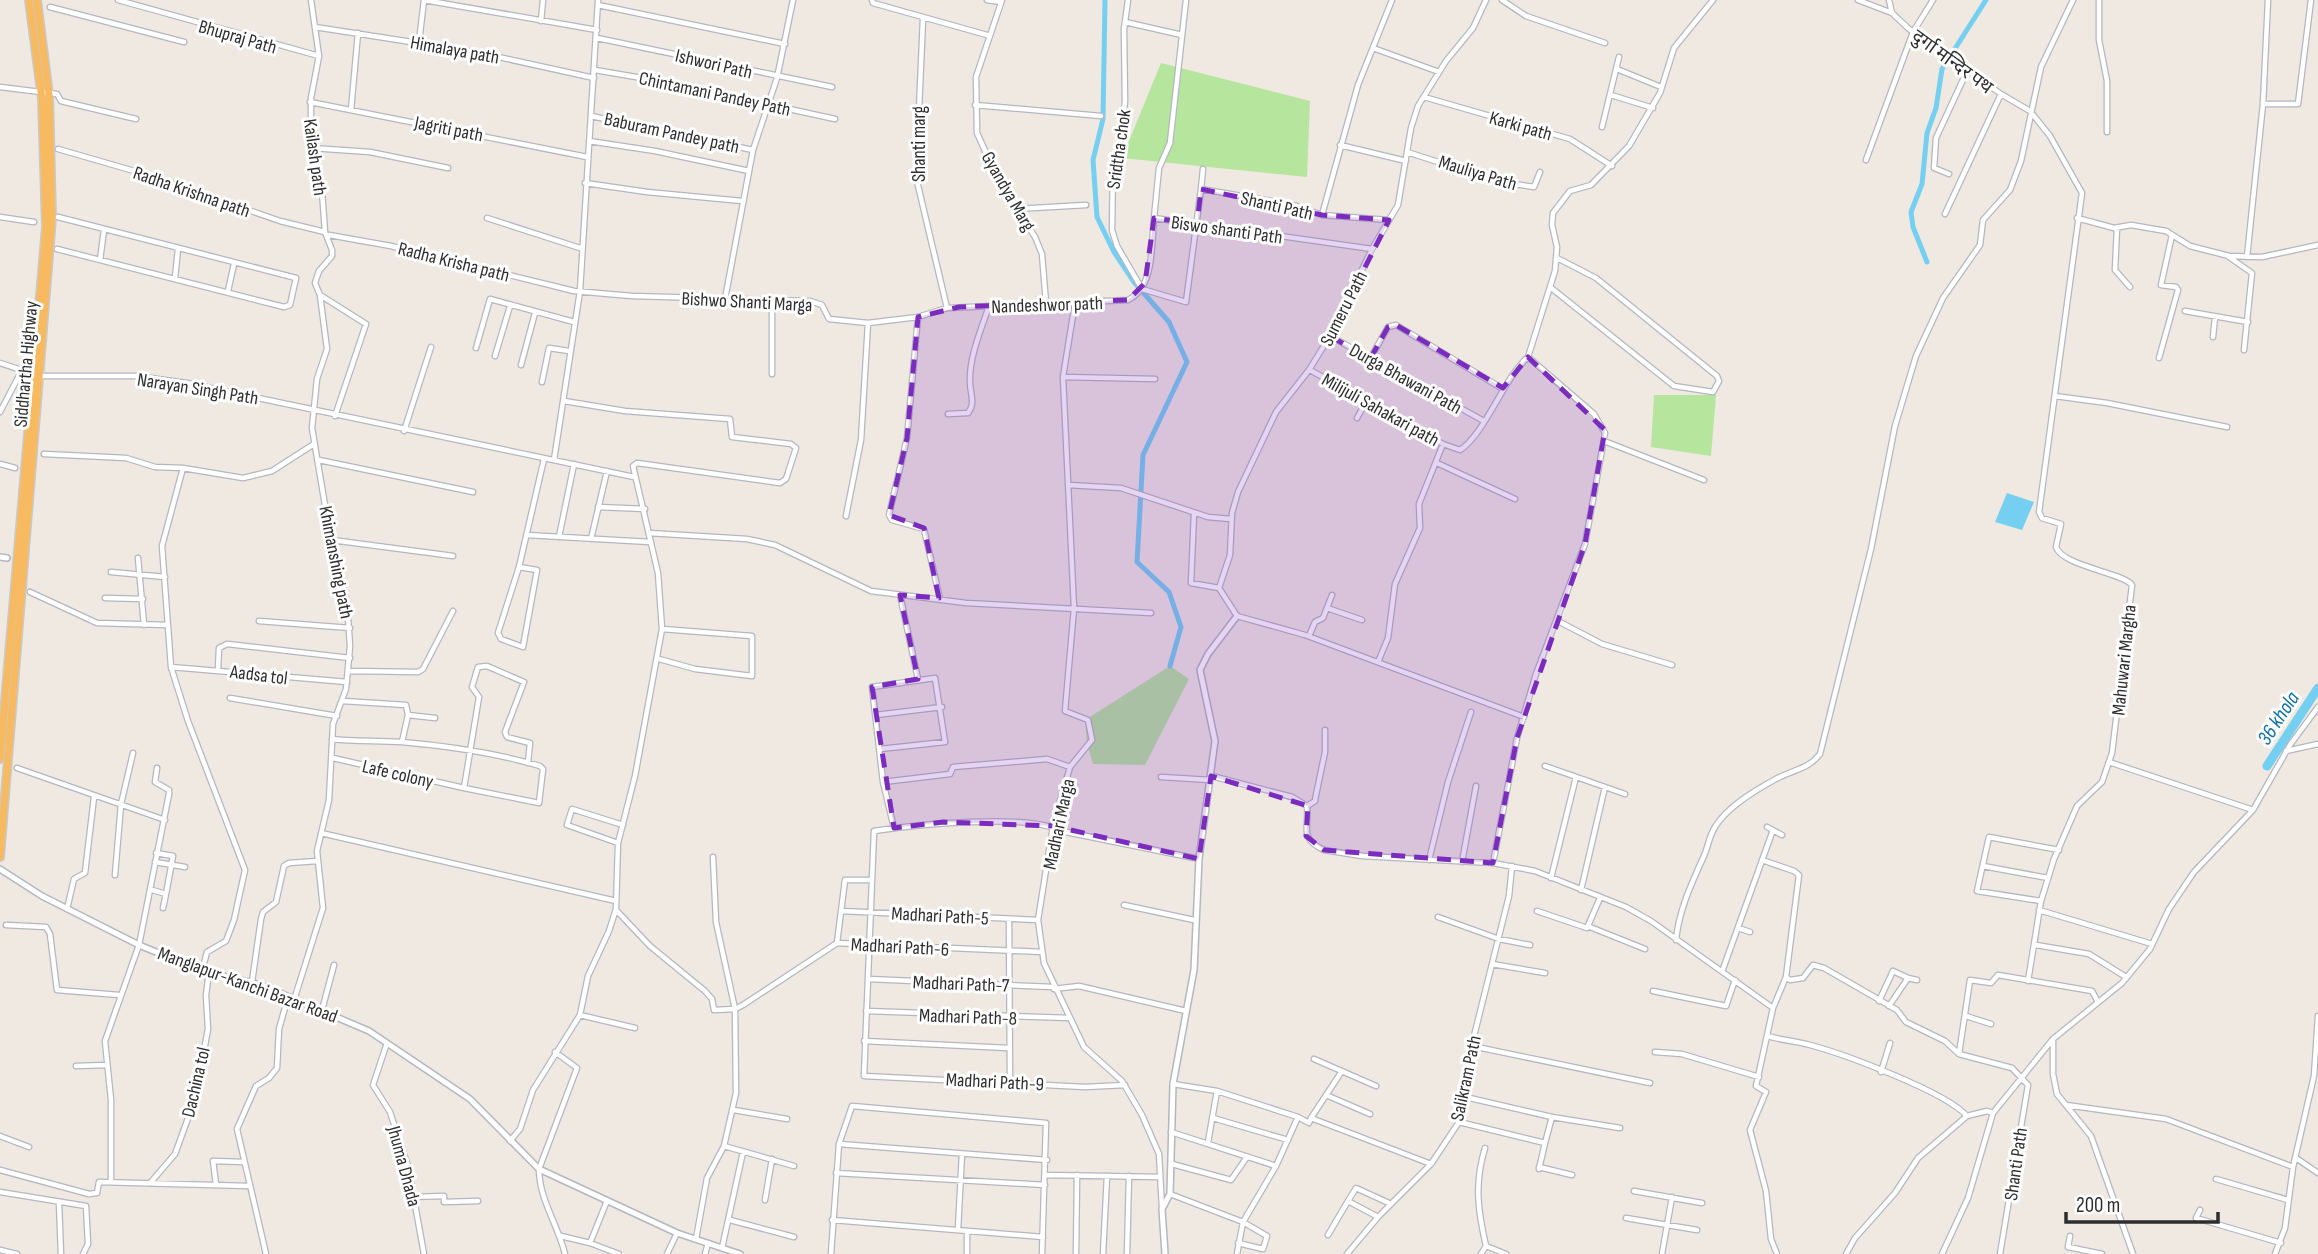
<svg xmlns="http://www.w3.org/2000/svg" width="2318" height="1254" font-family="'Sofia Sans Condensed','Noto Sans Devanagari',sans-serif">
  <rect width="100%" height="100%" fill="#efe9e1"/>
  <path fill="#b6e59e" d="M 1161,63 L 1310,101 L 1307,177 L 1122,158 Z
    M 1654,395 L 1716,395 L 1711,456 L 1651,447 Z
    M 1170,666 L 1189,679 L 1145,765 L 1093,764 L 1087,744 L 1085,720 Z"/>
  <path fill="#75cff0" d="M 2007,493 L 2034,502 L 2022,530 L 1995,522 Z"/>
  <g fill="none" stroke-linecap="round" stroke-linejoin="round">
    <path stroke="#75cff0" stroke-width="5" d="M 1105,0 L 1103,119 L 1093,160 L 1097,217 L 1114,252 L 1134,282 L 1169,322 L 1187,362 L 1143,455 L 1137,562 L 1169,592 L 1181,627 L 1170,666
      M 1927,262 L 1913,227 L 1911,212 L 1922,184 L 1927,133 L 1936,108 L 1942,69 L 1986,0"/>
    <path stroke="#75cff0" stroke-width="9" d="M 2267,766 L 2318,688"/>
    <defs>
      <path id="minor" d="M 118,0 L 319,56
        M 424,0 L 597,30
        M 872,0 L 873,3 L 987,35
        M 987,0 L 1001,2
        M 1002,0 L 976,77 L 977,133 L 996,175 L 1035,237 L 1042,254 L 1046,303
        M 1128,0 L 1124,29 L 1125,101 L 1120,148 L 1113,169 L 1112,230 L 1117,246 L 1142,289
        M 1486,0 L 1473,28 L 1446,61 L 1418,106 L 1411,128 L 1398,205 L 1372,249 L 1330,336 L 1309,370 L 1276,412 L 1238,492 L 1232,513 L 1230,555 L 1219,588 L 1237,616 L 1305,635 L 1524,717
        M 1502,0 L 1526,16 L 1605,43
        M 1858,0 L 1892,13
        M 1889,0 L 1892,13 L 1909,29 L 2001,94 L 2030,111 L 2050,136 L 2082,193 L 2039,512 L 2042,518 L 2061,524 L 2056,547 C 2062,566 2124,573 2132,585 L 2112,753 L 2102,782 L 2077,806 L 2054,859 L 2041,901 L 2028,981
        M 2099,0 L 2099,40 L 2107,81 L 2107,132
        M 598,5 L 785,44
        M 50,7 L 184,42
        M 923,19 L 916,177 L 947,308
        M 541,21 L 543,0
        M 1125,22 L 1182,35
        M 315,27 L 476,52 L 594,78
        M 597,38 L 832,87
        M 419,42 L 424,0
        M 1373,48 L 1439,72
        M 1617,69 L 1661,87
        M 595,70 L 665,82 L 835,119
        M 0,87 L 57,94 L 61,101 L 136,119
        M 1611,95 L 1653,108
        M 1424,97 L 1570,139 L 1612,166
        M 310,102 L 587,157
        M 2263,104 L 2298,104 L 2311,0
        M 975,105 L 1101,116
        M 351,110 L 358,33
        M 591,116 L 753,150
        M 1602,127 L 1619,57
        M 589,141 L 655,151 L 749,171
        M 1340,145 L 1406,161
        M 312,148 L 370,152 L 448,168
        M 58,149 L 148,175 L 280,221 L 325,232
        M 1407,152 L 1500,182 L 1534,187 L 1540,172
        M 1866,160 L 1913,32 L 1933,0
        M 1949,174 L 1934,168 L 1936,138 L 1967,71
        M 585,183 L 647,192 L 742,201
        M 1201,189 L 1203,169
        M 1016,209 L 1086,205
        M 1945,214 L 2001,94
        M 1322,215 L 1358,85 L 1392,0
        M 0,217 L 34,222
        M 487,218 L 580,248
        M 1154,218 L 1159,168 L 1170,143 L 1186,0
        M 2077,218 L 2114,228 L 2131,225 L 2166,231 L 2190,246 L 2229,256 L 2262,257 L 2318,245
        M 2117,228 L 2115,270 L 2130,287
        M 329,235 L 391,246 L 574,291 L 632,296 L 810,301 L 822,305 L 829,319 L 868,323 L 918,317 L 947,308 L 1128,300 C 1155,287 1151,245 1154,218 L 1372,249
        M 57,249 L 284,307 L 290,305 L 296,278 L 58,217
        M 2229,257 L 2252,273 L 2244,350
        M 2247,257 L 2263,104 L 2268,0
        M 100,260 L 104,230
        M 175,278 L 178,249
        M 1550,287 L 1674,386 L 1713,392 L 1719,381 L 1717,376 L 1596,278 L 1557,258
        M 1142,289 L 1186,302 L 1201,189 L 1294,205 L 1322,215 L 1389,220
        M 228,291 L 234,264
        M 320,295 L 366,324 L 335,416
        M 725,299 L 753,150 L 777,78 L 793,0
        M 772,300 L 772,374
        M 1075,303 L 1063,377 L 1074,608 L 1065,711 L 1088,720 L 1092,740 L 1070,767 L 1053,826 L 1038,920 L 1044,963 L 1084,1047 L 1122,1081 L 1142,1115 L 1159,1154 L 1162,1208
        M 2185,311 L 2248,322
        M 918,317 L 907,438 L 889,515 L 892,520 L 924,529 L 940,599
        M 1330,336 L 1482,420
        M 2213,337 L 2215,317
        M 476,348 L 490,299 L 574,322
        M 495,356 L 510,306
        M 1528,357 L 1555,271 L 1557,247 L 1552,225 L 1553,213 L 1570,191 L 1591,185 L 1629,146 L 1660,93 L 1674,48 L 1713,0
        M 2159,358 L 2178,290 L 2176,287 L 2161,285 L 2172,235
        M 1370,359 L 1388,327 L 1396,325 L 1503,389
        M 0,363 L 40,376 L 136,376 L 187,383 L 634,477
        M 521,365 L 535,313
        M 1310,370 L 1443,444 L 1460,450 C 1485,434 1503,379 1528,357
        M 1063,377 L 1155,379
        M 542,382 L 549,348 L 569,351
        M 2055,396 L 2107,403 L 2227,427
        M 0,412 L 22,370
        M 948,414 L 968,413 C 976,403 970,394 970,382 C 969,357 981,330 989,306
        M 1357,418 L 1366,402
        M 404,431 L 431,347
        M 1604,441 L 1704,480
        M 44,454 L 126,458 L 155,467 L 183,468 L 243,478 L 272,471 L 314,444
        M 319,460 L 473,492
        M 554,460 L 580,291 L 598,0
        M 1437,463 L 1515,499
        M 0,464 L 15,468
        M 183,468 L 162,546 L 171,667 L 188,721 L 245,870 L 234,920 L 226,941 L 207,952 L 202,971
        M 1068,485 L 1121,488 L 1208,517 L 1231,519
        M 598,507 L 645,509
        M 1194,513 L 1191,583 L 1219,588
        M 846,516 L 861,440 L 868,323
        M 649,533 L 747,539 L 775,545 L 871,591 L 966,603 L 1151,613
        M 527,535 L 650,542
        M 559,537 L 574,464
        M 591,539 L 607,471
        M 332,540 L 453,556
        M 138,558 L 144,625
        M 519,567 L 537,570 L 523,647 L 501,639 L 498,633 L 519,567 L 544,459
        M 111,572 L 165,577
        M 30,592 L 97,623 L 168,625
        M 900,595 L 918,679
        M 105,598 L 143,599
        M 1327,608 L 1362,620
        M 259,621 L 350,628
        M 1558,621 L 1602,644 L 1672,665
        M 1309,636 L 1315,622 L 1323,618 L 1332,595
        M 659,659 L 695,669 L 752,676 L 752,636 L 662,629
        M 1378,662 L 1388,638 L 1395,584 L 1420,528 L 1419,504 L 1443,444
        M 171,667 L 347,682
        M 218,669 L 219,648 L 227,644 L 350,658
        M 349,671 L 418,672 L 423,669 L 453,611
        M 230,698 L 337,716
        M 343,701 L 406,705 L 408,715
        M 876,715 L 942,707
        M 332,739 C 355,742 379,740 402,742 C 448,746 496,753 540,766 L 543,769 L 539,803 L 464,788 L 479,697 L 472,687 L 478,667 L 487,666 L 524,682 L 505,732 L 507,737 L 530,743 L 528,763
        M 402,742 L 408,715 L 435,718
        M 880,749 L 945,742 L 935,678 L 872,687 L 883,782 L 894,828
        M 2286,751 L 2318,744
        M 333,758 L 464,788
        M 2109,762 L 2253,810
        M 1545,766 L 1625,794
        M 17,768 L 165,820
        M 1212,776 L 1292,797 L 1307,806 C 1309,830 1299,838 1324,850 L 1362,856 L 1493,863 L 1535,871 L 1626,907 L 1651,921 L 1773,1008
        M 1161,777 L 1210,780
        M 883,782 L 950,774 L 953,767 L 1047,759 L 1070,767
        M 1307,806 L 1315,801 L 1316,795 L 1325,752 L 1325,730
        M 1767,827 L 1782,835
        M 321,833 L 616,901
        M 618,843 L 567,825 L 572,809 L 623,825
        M 1429,860 L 1448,782 L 1471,712
        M 1762,860 L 1794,871 L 1799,875 L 1786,977 L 1773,1008 L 1756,1086 L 1766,1092 L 1750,1130 L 1766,1191 L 1771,1239 L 1777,1254
        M 155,862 L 185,867
        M 1462,862 L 1476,786
        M 1493,863 L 1517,738 L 1536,674 L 1585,544 L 1605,433 L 1594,414 L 1528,357
        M 1983,866 L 2048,878
        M 115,875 L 121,804 L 133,753
        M 1551,878 L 1576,777
        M 872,880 L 864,1076 L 1085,1087 L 1125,1085
        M 152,890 L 166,894 L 173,856 L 156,853
        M 1581,890 L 1605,787
        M 2041,901 L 1977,891 L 1989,837 L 2059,850
        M 1124,905 L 1194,920
        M 163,908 L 166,894
        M 67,909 L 74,879 L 85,873 L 94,797
        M 616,910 L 650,946 L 705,991 L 712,999 L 714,1010 L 735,1009 L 743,1005 L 837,943 L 1042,952
        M 2039,910 L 2152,944
        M 841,911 L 1038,920
        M 1537,911 L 1587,928 L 1600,898
        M 1438,917 L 1499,939 L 1530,945
        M 1009,919 L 1010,1081
        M 6,925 L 46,927 L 50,934 L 57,990 L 119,995
        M 1590,927 L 1645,949
        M 1738,928 L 1750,932
        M 1676,940 C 1679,910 1691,885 1703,858 C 1708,848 1709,836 1715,827 C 1727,807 1754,791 1774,780 C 1791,770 1808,770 1820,754 L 1871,549 L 1895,426 L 1916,356 L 1943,298 L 1980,245 L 1983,220 L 2010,190 L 2021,161 L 2041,67 L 2073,0
        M 837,943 L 845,880 L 872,880 L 874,831 C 913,825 1029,813 1061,831 L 1199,859
        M 2036,945 L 2089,954 L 2126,977
        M 1492,964 L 1545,973
        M 1723,969 L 1773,830
        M 1786,977 L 1790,980 L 1803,978 L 1813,965 L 1824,968 L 1897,1010 L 1906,1022 L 1945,1041 L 1959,1054 L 2012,1068 L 2028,1085 L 2000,1254
        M 1908,978 L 1917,980
        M 868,979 L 1053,987
        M 252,982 L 261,919 L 263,912 L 276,902 L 284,866 L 289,863 L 317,861
        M 1054,989 L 1079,986 L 1186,1011
        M 1653,991 L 1726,1006 L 1735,980
        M 294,1000 L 323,908 L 317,851 L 329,800 L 333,724 L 346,689 L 350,646 L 347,603 L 329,529 L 312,428 L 317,379 L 327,349 L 320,295 L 315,283 L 319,271 L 332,256 L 332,250 L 325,232 L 322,191 L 314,165 L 311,130 L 311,98 L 319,56 L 311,0
        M 1879,1001 L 1893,971 L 1908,978 L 1889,1006
        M 322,1010 L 334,965
        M 866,1011 L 1070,1018
        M 580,1015 L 635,1028
        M 1966,1016 L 1991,1024
        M 1767,1036 C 1781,1040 1796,1041 1810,1045 C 1844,1054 1946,1092 1967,1116
        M 2053,1040 L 2053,1074 L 2057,1094 L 2091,1136 L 2133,1254
        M 864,1041 L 1008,1048
        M 387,1043 L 373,1085 L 390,1112 L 408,1166 L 424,1254
        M 1472,1046 L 1650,1083
        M 555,1052 L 577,1068 L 539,1169 C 539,1199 558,1225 565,1254
        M 1655,1052 L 1682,1054 L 1759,1077
        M 1959,1054 L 1970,980 L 1991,983 L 1998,975 L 2092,991 L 2098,1002
        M 1314,1059 L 1376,1086
        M 76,1066 L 106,1065
        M 1881,1072 L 1890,1043
        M 1326,1095 L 1370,1114
        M 2066,1105 L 2166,1119 L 2293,1167
        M 734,1110 L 787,1119
        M 1298,1117 L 1309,1123 L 1311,1118 L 1431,1164
        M 1552,1117 L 1620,1128
        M 1213,1118 L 1288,1140
        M 1311,1118 L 1342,1071
        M 1459,1122 L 1545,1143 L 1552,1117 L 1461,1096
        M 1171,1132 L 1276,1166 L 1298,1117 L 1217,1091 L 1173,1084
        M 0,1136 L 29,1147
        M 510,1141 L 520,1129 L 533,1090 L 580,1015 L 588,976 L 609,931 L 616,909 L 618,843 L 635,776 L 662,629 L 658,573 L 633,466 L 637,463 L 780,483 L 786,479 L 796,448 L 791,444 L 732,437 L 730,419 L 625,411 L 564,401
        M 1208,1142 L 1217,1091
        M 839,1144 L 1047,1160
        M 724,1146 L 794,1166
        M 1485,1148 C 1474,1184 1478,1211 1486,1246 L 1506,1254
        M 2296,1158 L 2318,1173
        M 1172,1164 L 1231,1180 L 1247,1157
        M 1539,1167 L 1572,1175
        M 1539,1169 L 1545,1143
        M 0,1170 L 89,1194 L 97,1193 L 99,1182 L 249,1186
        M 836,1173 L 1045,1185
        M 1046,1175 L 1160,1177
        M 2216,1179 L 2288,1200
        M 111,1180 L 111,1100 L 105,1041 L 139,945 L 169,794 L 169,790 L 155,782 L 157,768
        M 151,1182 L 175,1154 L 195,1099 L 208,1029 L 206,995 L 209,972
        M 216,1184 L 213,1161 L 244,1162
        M 1634,1191 L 1702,1203
        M 0,1192 L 86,1206 L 88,1244 L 83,1254
        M 1170,1194 L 1243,1222 L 1267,1236 L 1263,1249 L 1238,1243
        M 411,1197 L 444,1196 L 444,1202 L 478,1201
        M 765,1200 L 772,1159
        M 59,1203 L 61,1254
        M 2200,1210 L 2196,1218 L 2281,1243
        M 1378,1217 L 1348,1201 L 1356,1188 L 1391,1204
        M 1626,1218 L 1697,1230
        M 730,1220 L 794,1237
        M 832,1220 L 1043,1237
        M 958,1229 L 962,1154
        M 1328,1235 L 1348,1201
        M 561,1236 L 590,1243 L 607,1201
        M 2070,1236 L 2068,1247 L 2102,1254
        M 696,1239 L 707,1178 L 724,1146 L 736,1093 L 735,1009 L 716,922 L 713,857
        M 590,1243 L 619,1254
        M 722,1248 L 743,1152
        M 0,1250 L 17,1254
        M 266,1254 L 237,1129 L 256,1086 L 269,1078 L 277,1068 L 279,1029 L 288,997
        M 667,1254 L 677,1233
        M 705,1254 L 708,1243
        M 831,1254 L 839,1144 L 852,1106 L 1046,1123 L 1042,1254
        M 967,1254 L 967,1231
        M 1076,1254 L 1077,1175
        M 1103,1254 L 1107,1176
        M 1127,1254 L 1129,1176
        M 1237,1254 L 1243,1222 L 1276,1166
        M 1347,1254 L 1378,1217 L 1431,1164 L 1459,1122 L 1472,1044 L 1509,896 L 1512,866
        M 1481,1254 L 1486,1246
        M 1662,1254 L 1672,1197
        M 1846,1254 L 1855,1238 L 1895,1193 L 1918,1158 L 1967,1116 L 1987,1111 L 1993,1113
        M 1942,1254 L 1968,1198 L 1993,1113 L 2053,1039 L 2122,983 L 2150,949 L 2169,909 L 2194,872 L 2253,810 L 2290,745 L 2318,707
        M 2275,1254 L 2285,1228 L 2293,1167 L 2314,1076 L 2318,1016"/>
      <path id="tertiary" d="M 0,557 L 7,558
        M 0,869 L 42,896 L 139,945 L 202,971 L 261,985 L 369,1031 L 470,1099 L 539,1169 L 677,1233 L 740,1254
        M 1165,1254 L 1162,1209 L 1170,1194 L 1173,1084 L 1194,970 L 1199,859 L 1215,741 L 1200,670 L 1208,654 L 1237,616"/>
      <path id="trunk" d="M 0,759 L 46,227 L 42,99 L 29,0
        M 0,857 L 52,218 L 49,95 L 37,0"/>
    </defs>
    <use href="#minor" stroke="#b4b7c1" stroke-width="7"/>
    <use href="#tertiary" stroke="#b4b7c1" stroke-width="8"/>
    <use href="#trunk" stroke="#c9c9c9" stroke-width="10"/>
    <use href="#minor" stroke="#fff" stroke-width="4.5"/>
    <use href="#tertiary" stroke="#fff" stroke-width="5"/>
    <use href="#trunk" stroke="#f8ba60" stroke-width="7"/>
  </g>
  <path fill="#7b2cbf" fill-opacity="0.2" stroke="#7b2cbf" stroke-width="5" stroke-dasharray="14 9" stroke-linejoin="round" d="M 1201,189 L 1322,215 L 1389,220 L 1330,336 L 1370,359 L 1388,327 L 1396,325 L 1503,388 L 1528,357 L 1605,430 L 1585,544 L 1517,738 L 1493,863 L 1324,850 L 1306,836 L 1308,806 L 1211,776 L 1199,859 L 1053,826 L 943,822 L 894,828 L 872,687 L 918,679 L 900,595 L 939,598 L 924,528 L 889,515 L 907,438 L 918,317 L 959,307 L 1128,300 L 1145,283 L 1154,218 L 1197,224 Z"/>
  <g text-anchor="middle" stroke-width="6" stroke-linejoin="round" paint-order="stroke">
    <g font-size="19" fill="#2e2e2e" stroke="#fff">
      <text transform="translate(238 36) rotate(16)" y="7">Bhupraj Path</text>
      <text transform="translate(455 49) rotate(10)" y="7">Himalaya path</text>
      <text transform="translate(1953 61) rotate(36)" y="7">दुर्गा मन्दिर पथ</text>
      <text transform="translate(714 63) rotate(13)" y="7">Ishwori Path</text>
      <text transform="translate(715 93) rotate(12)" y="7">Chintamani Pandey Path</text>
      <text transform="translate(1521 125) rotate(16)" y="7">Karki path</text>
      <text transform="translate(449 128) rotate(11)" y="7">Jagriti path</text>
      <text transform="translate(672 132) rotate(12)" y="7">Baburam Pandey path</text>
      <text transform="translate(918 144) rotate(-90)" y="7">Shanti marg</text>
      <text transform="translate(1118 149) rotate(-82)" y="7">Sridtha chok</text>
      <text transform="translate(316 157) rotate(82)" y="7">Kailash path</text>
      <text transform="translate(1478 172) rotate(17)" y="7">Mauliya Path</text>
      <text transform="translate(192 191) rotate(19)" y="7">Radha Krishna path</text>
      <text transform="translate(1009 191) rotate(60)" y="7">Gyandya Marg</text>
      <text transform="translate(1277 205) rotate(13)" y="7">Shanti Path</text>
      <text transform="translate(1227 229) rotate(8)" y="7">Biswo shanti Path</text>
      <text transform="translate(454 261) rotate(14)" y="7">Radha Krisha path</text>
      <text transform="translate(747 301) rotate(3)" y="7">Bishwo Shanti Marga</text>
      <text transform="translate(1047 304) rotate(-2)" y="7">Nandeshwor path</text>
      <text transform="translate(1343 308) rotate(-63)" y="7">Sumeru Path</text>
      <text transform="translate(25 364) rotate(-85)" y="7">Siddhartha Highway</text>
      <text transform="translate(1406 378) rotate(29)" y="7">Durga Bhawani Path</text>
      <text transform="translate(198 388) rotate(9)" y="7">Narayan Singh Path</text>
      <text transform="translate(1381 409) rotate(29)" y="7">Milijuli Sahakari path</text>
      <text transform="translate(337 562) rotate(79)" y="7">Khimanshing path</text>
      <text transform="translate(2123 660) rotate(-84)" y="7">Mahuwari Margha</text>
      <text transform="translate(259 674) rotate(7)" y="7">Aadsa tol</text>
      <text transform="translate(398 773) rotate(13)" y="7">Lafe colony</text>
      <text transform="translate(1058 824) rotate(-78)" y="7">Madhari Marga</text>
      <text transform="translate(940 915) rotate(3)" y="7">Madhari Path-5</text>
      <text transform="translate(900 946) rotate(3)" y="7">Madhari Path-6</text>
      <text transform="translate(961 983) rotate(2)" y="7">Madhari Path-7</text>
      <text transform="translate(248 984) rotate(20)" y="7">Manglapur-Kanchi Bazar Road</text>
      <text transform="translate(968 1016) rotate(2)" y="7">Madhari Path-8</text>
      <text transform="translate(1465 1078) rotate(-78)" y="7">Salikram Path</text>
      <text transform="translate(995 1081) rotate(3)" y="7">Madhari Path-9</text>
      <text transform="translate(195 1082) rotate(-77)" y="7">Dachina tol</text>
      <text transform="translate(2015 1164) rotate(-82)" y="7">Shanti Path</text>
      <text transform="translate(405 1166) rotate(75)" y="7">Jhuma Dhada</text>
    </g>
    <g font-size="21" font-style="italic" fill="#0d6fa3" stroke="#fff">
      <text transform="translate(2278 718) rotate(-57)" y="7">36 khola</text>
    </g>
  </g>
  <path d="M2066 1212v10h152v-10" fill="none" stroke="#2e2e2e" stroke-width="3.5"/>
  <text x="2076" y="1212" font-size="21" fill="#2e2e2e" stroke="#ffffff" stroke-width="5" paint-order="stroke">200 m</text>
</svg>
